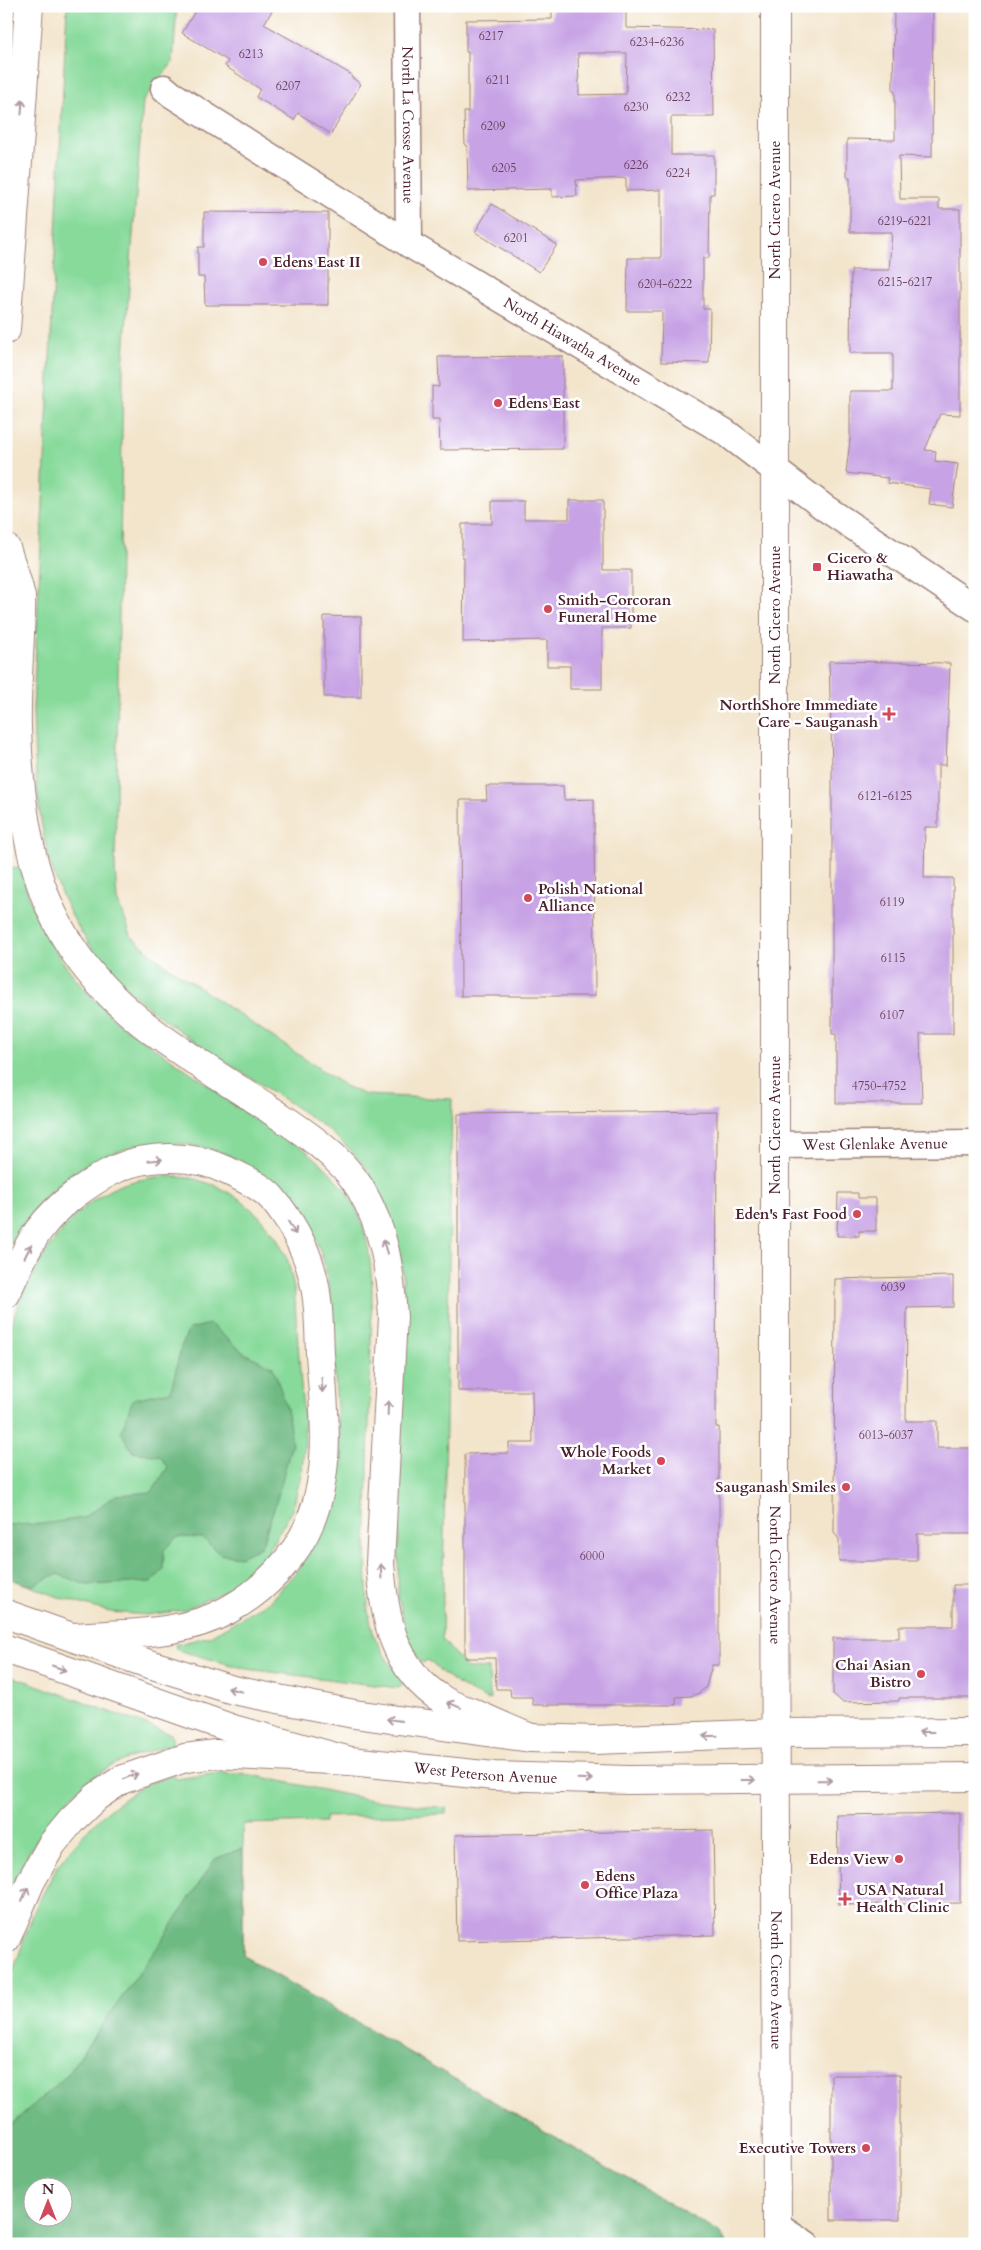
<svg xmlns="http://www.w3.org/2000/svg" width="981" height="2250" font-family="Cardo,serif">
  <rect width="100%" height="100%" fill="#fff"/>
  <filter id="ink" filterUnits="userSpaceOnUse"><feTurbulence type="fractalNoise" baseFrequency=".02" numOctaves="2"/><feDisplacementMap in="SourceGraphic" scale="10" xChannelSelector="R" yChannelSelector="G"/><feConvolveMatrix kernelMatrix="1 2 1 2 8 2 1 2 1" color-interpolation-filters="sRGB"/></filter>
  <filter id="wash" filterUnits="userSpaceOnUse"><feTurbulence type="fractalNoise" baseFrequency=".0096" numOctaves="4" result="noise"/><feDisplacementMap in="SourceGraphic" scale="20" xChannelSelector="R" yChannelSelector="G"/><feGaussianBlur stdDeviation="1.12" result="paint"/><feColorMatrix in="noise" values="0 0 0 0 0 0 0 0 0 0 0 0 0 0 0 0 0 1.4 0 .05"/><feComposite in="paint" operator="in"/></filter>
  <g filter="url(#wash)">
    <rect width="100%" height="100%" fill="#f3e5cc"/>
    <path fill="#88da9b" stroke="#697c63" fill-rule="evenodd" d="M 67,6 L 177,6 L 173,62 L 143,101 L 123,368 L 115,866 L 117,900 L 132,937 L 160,961 L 345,1086 L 365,1095 L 452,1099 L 442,1639 L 466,1668 L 489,1669 L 490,1700 C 465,1691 447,1678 428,1660 L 422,1663 L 408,1642 L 398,1596 L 403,1273 C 397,1231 386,1191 358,1158 C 334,1131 302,1111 271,1091 C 190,1038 108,995 65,902 C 37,843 35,774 33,709 Z
      M 20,868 C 26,885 30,904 38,920 C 57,960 86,993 118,1023 C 159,1051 200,1079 241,1107 C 280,1133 323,1156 349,1196 C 367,1225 371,1258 372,1291 L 366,1557 L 368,1611 L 374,1636 L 386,1658 L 404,1683 L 398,1688 L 247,1669 L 177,1650 L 175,1645 L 210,1636 L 269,1602 L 297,1571 L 318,1538 L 335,1492 L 340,1458 L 330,1295 C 327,1280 325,1264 320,1250 C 316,1239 309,1227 302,1217 C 257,1146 167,1124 92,1162 C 54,1181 28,1216 6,1251 L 6,869 Z
      M 166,1176 L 192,1178 L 217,1186 L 238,1198 L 258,1215 L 276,1237 L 288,1261 L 294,1288 L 305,1441 L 302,1470 L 293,1508 L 252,1578 L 184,1610 L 147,1615 L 110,1612 L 64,1599 L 6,1577 C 6,1521 6,1465 6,1410 C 6,1391 3,1360 7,1342 C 19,1285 63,1210 118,1186 C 133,1180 150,1178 166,1176 Z
      M 6,1674 L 171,1734 L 173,1744 C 148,1752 123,1758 101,1772 C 56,1803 27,1849 6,1899 Z
      M 220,1773 L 252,1775 L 371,1800 L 446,1808 L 446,1814 L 325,1817 L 325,1822 L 243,1824 L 243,1956 L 718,2232 L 728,2244 L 6,2244 L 6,1991 L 35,1909 L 58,1865 L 82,1836 L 106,1812 L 143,1785 L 174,1775 L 176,1779 ZM 32,2188 L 62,2188 L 62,2218 L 32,2218 Z"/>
    <path fill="#6eba83" stroke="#5c6c57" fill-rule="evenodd" d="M 210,1324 L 244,1353 L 273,1367 L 287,1409 L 292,1443 L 277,1499 L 261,1547 L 240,1557 L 220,1554 L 202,1538 L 177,1537 L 164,1550 L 163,1570 L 152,1582 L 87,1585 L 57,1574 L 31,1586 L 6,1577 L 6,1525 L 42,1524 L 83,1518 L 116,1495 L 152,1492 L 168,1467 L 160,1456 L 133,1452 L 121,1432 L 133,1399 L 171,1391 L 181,1347 L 189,1329 Z
      M 243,1848 L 243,1956 L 718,2232 L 727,2244 L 6,2244 L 6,2129 L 66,2076 L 166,1935 L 215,1859 ZM 32,2188 L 62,2188 L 62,2218 L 32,2218 Z"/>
    <g id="blocks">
      <path fill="#c7a3e5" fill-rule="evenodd" d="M 198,6 L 275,6 L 264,24 L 352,75 L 351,77 L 361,84 L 331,134 L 298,113 L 294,120 L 256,97 L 260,89 L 225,66 L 228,61 L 182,33 Z
        M 552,6 L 626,6 L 626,28 L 713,30 L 714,117 L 671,117 L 671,155 L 714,155 L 714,194 L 710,194 L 709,258 L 703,258 L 703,309 L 710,309 L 709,363 L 661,362 L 662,311 L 627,311 L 628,258 L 661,258 L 661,190 L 626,191 L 626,178 L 576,180 L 577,196 L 552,197 L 552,189 L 468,191 L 467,145 L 465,145 L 464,112 L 468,112 L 468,52 L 466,52 L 466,20 L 552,19 ZM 578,53 L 627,53 L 626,94 L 579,95 Z
        M 894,6 L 933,6 L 932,157 L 899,156 L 900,199 L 939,199 L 939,209 L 960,209 L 960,415 L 940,414 L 925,450 L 936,451 L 935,461 L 958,464 L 952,507 L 929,504 L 931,489 L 887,483 L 888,478 L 846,473 L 850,440 L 850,391 L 893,391 L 893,353 L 850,353 L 851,270 L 889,270 L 892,232 L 850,232 L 850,177 L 847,177 L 847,139 L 895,140 L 895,91 L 893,91 Z
        M 492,204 L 557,245 L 539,272 L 475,232 Z
        M 204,212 L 328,213 L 328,305 L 205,305 L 204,277 L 198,277 L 198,247 L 204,247 Z
        M 563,356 L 563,449 L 440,450 L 439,420 L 432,420 L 432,386 L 439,387 L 438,357 Z
        M 569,500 L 603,500 L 603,570 L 631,570 L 631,628 L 602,628 L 602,689 L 570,689 L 570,666 L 547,666 L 547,640 L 463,642 L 464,557 L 462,557 L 462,524 L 492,524 L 492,501 L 524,501 L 524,519 L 569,519 Z
        M 324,616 L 361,617 L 361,697 L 324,697 Z
        M 829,661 L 950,663 L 946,765 L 938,765 L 938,827 L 925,827 L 924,878 L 953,878 L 953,1034 L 920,1034 L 922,1103 L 836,1103 L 836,1034 L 832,1034 L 832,765 Z
        M 486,786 L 563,786 L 564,800 L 594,799 L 595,996 L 461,996 L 460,800 L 487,800 Z
        M 717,1111 L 716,1427 L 719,1427 L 719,1665 L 712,1665 L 706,1687 L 699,1693 L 691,1696 L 676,1697 L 676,1705 L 533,1705 L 532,1697 L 511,1697 L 510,1689 L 496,1689 L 495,1658 L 465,1658 L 465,1454 L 509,1453 L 509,1443 L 533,1443 L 532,1391 L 458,1391 L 458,1114 Z
        M 838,1193 L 858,1193 L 858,1198 L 876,1198 L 876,1231 L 859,1231 L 859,1236 L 837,1236 Z
        M 953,1276 L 953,1307 L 907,1308 L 906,1421 L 937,1421 L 937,1448 L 975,1448 L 975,1534 L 917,1534 L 917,1561 L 839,1561 L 839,1539 L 834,1533 L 835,1279 Z
        M 953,1585 L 975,1585 L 975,1698 L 899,1698 L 899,1701 L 842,1702 L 833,1694 L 833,1638 L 899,1638 L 899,1626 L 953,1626 Z
        M 960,1813 L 960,1903 L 839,1905 L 837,1815 Z
        M 713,1830 L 715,1935 L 457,1941 L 455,1835 Z
        M 831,2075 L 900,2075 L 900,2220 L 831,2220 Z"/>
    </g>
  </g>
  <g filter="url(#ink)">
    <use href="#blocks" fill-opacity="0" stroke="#9e827c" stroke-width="1"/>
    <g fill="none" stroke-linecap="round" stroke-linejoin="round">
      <defs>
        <g id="minor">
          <path id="s1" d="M 407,6 L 409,244"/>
          <path id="s2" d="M 164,88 L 171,94 L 409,244 L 725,432 L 825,508 L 975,608"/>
          <path id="s3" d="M 775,1145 L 975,1143"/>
          <path d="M 777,2225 L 806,2244"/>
        </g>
        <g id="major">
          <path id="s4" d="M 775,6 L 775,1483 L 777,2244"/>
          <path d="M 6,1614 L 146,1663 L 233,1690 L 354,1714 L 531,1738 L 595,1740 L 776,1733 L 975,1732"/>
          <path id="s5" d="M 6,1649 L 233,1729 L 350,1761 L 494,1776 L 628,1780 L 975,1777"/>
        </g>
        <path id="highway" d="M 6,330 L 29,6
          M 6,548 C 11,564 18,581 21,597 C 22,609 20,623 20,634 C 19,665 16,696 17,727 C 19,801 29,882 70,945 C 116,1019 199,1062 269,1109 C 301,1130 340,1155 360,1188 C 385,1230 390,1269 393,1317 L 380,1563 C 384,1617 393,1669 443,1700 C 451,1705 462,1709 471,1712 C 491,1721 511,1730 531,1738
          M 6,1294 C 15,1274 26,1247 39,1230 C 57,1205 90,1181 118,1168 C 150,1154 195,1155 226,1170 C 240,1177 260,1185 271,1197 C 289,1218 305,1246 312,1273 C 319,1298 319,1327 320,1354 C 324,1409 332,1467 311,1520 C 296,1558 263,1591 228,1610 C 182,1636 124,1633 73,1637
          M 6,1939 L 31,1881 L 52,1844 L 72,1820 L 96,1797 L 121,1780 L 185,1758 L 216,1754 L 350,1761"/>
      </defs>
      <use href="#minor" stroke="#9e827c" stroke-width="29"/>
      <use href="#major" stroke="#9e827c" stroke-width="30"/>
      <use href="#highway" stroke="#9e827c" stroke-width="30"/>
      <use href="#minor" stroke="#fff" stroke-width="26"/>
      <use href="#major" stroke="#fff" stroke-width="28"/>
      <use href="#highway" stroke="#fff" stroke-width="28"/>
    </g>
    <defs><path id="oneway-shaft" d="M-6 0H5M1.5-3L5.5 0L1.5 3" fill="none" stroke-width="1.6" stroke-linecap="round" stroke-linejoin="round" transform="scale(1.25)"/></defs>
    <g stroke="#ae9aa0">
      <use href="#oneway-shaft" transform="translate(22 107) rotate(-86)"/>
      <use href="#oneway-shaft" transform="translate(155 1160) rotate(-5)"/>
      <use href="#oneway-shaft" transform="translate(292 1228) rotate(59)"/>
      <use href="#oneway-shaft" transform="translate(385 1247) rotate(-107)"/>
      <use href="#oneway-shaft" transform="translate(28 1251) rotate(-63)"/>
      <use href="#oneway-shaft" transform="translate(322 1385) rotate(87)"/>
      <use href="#oneway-shaft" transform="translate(388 1408) rotate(-87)"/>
      <use href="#oneway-shaft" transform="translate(381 1571) rotate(-93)"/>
      <use href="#oneway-shaft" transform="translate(59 1668) rotate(19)"/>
      <use href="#oneway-shaft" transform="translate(235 1690) rotate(-166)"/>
      <use href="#oneway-shaft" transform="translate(454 1705) rotate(-157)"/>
      <use href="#oneway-shaft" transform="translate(394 1720) rotate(-172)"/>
      <use href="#oneway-shaft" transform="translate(926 1732) rotate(180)"/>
      <use href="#oneway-shaft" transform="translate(710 1736) rotate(178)"/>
      <use href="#oneway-shaft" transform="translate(131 1776) rotate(-20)"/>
      <use href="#oneway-shaft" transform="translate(585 1779) rotate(2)"/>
      <use href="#oneway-shaft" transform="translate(748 1780)"/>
      <use href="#oneway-shaft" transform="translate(825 1780) rotate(-1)"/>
      <use href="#oneway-shaft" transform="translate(25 1894) rotate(-66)"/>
    </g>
  </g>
  <g fill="#d1495b" stroke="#fff" stroke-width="2">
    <circle cx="263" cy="262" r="5"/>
    <circle cx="498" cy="403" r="5"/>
    <rect x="812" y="562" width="10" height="10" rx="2.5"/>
    <circle cx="548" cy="609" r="5"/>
    <path d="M886.5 706.5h5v5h5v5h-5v5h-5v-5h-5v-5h5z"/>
    <circle cx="528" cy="898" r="5"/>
    <circle cx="857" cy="1214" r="5"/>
    <circle cx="661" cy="1461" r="5"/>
    <circle cx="846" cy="1487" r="5"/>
    <circle cx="921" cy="1674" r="5"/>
    <circle cx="899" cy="1859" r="5"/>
    <circle cx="585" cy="1885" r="5"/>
    <path d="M842.5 1891.5h5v5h5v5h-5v5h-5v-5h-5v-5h5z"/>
    <circle cx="866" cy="2148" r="5"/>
  </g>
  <g text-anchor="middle" stroke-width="5" stroke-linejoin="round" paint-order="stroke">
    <g font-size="12" fill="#69405a">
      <text x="491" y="40">6217</text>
      <text x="657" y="46">6234-6236</text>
      <text x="251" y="58">6213</text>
      <text x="498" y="84">6211</text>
      <text x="288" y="90">6207</text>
      <text x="678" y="101">6232</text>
      <text x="636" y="111">6230</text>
      <text x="493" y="130">6209</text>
      <text x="636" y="169">6226</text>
      <text x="504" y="172">6205</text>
      <text x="678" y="177">6224</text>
      <text x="905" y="225">6219-6221</text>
      <text x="516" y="242">6201</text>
      <text x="905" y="286">6215-6217</text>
      <text x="665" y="288">6204-6222</text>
      <text x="885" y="800">6121-6125</text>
      <text x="892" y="906">6119</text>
      <text x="893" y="962">6115</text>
      <text x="892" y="1019">6107</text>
      <text x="879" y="1090">4750-4752</text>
      <text x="893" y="1291">6039</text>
      <text x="886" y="1439">6013-6037</text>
      <text x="592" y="1560">6000</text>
    </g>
    <g font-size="15" fill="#4a1f2b" stroke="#fff">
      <text dy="5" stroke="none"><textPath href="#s1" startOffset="119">North La Crosse Avenue</textPath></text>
      <text transform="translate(775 210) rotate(-90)" y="5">North Cicero Avenue</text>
      <text dy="5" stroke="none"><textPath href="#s2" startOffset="481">North Hiawatha Avenue</textPath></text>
      <text transform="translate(775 615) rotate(-90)" y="5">North Cicero Avenue</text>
      <text transform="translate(775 1125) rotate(-90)" y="5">North Cicero Avenue</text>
      <text dy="5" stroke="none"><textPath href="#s3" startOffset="100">West Glenlake Avenue</textPath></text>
      <text dy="5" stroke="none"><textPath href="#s4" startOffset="1569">North Cicero Avenue</textPath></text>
      <text dy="5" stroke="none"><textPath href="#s5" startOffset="498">West Peterson Avenue</textPath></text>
      <text dy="5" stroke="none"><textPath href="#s4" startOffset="1974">North Cicero Avenue</textPath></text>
    </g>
    <g font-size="15" font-weight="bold" fill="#4a1f2b" stroke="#fff" text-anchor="start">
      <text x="273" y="267">Edens East II</text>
      <text x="508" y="408">Edens East</text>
      <text x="827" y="563">Cicero &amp;<tspan x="827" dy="17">Hiawatha</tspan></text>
      <text x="558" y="605">Smith-Corcoran<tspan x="558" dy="17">Funeral Home</tspan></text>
      <text x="878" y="710" text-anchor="end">NorthShore Immediate<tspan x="878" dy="17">Care - Sauganash</tspan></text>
      <text x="538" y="894">Polish National<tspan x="538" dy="17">Alliance</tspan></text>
      <text x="847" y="1219" text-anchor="end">Eden's Fast Food</text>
      <text x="651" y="1457" text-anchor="end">Whole Foods<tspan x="651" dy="17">Market</tspan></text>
      <text x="836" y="1492" text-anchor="end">Sauganash Smiles</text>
      <text x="911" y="1670" text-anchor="end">Chai Asian<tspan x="911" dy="17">Bistro</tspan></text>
      <text x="889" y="1864" text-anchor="end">Edens View</text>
      <text x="595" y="1881">Edens<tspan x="595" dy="17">Office Plaza</tspan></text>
      <text x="856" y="1895">USA Natural<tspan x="856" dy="17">Health Clinic</tspan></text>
      <text x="856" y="2153" text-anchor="end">Executive Towers</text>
    </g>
  </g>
  <rect width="981" height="2250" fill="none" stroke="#fff" stroke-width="25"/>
  <g transform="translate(48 2202)"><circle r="24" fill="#ffffff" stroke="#b7a5aa"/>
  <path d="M0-4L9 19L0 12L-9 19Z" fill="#d1495b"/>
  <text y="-8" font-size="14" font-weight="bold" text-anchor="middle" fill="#4a1f2b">N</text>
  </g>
</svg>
